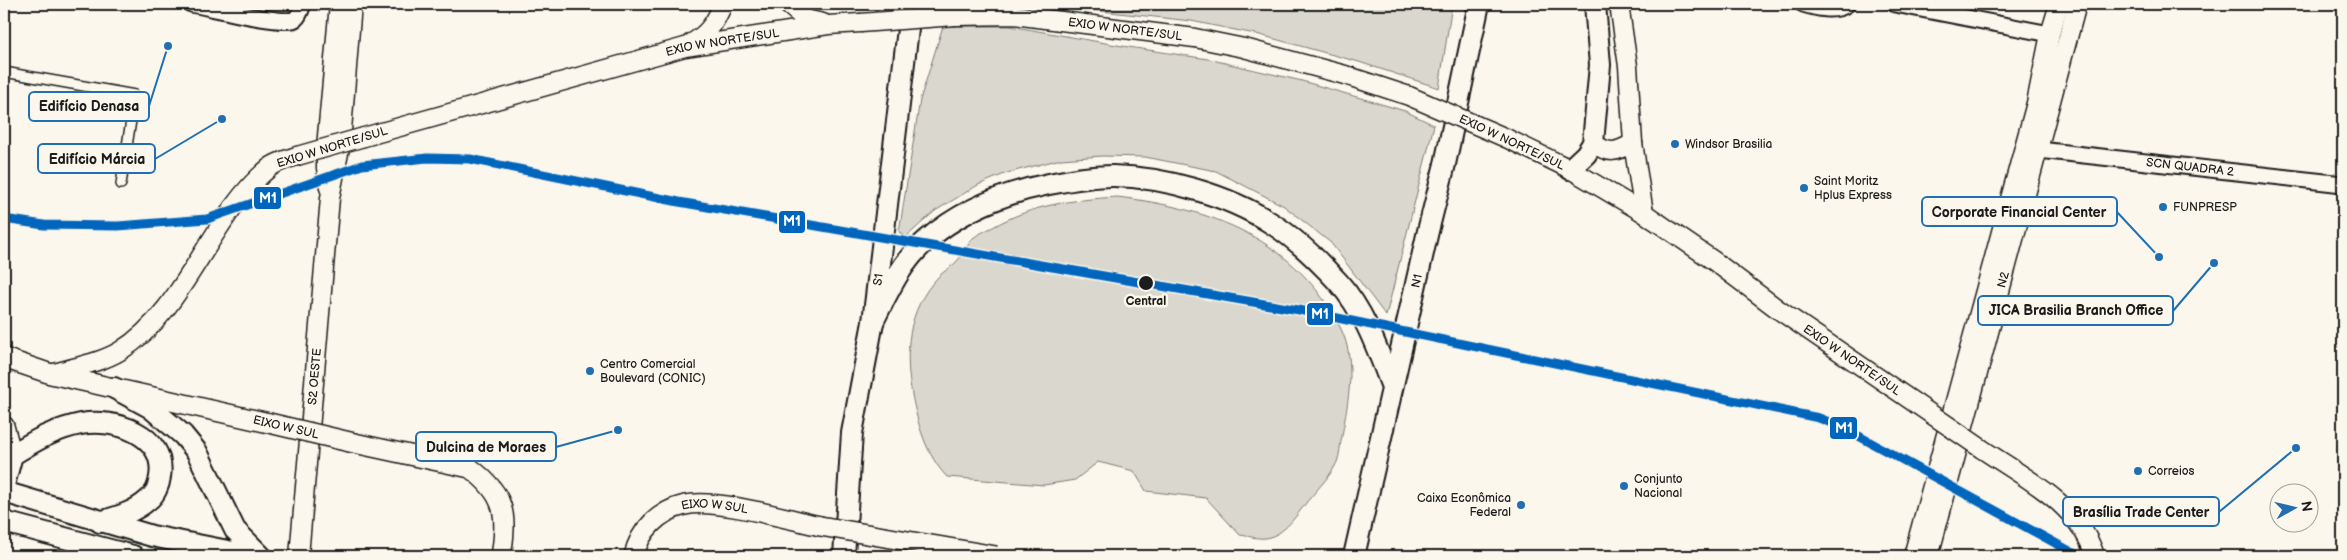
<svg xmlns="http://www.w3.org/2000/svg" width="2347" height="560" font-family="'Balsamiq Sans',sans-serif">
  <rect width="100%" height="100%" fill="#fbf7ec"/>
  <filter id="ink" filterUnits="userSpaceOnUse"><feTurbulence type="fractalNoise" baseFrequency=".02" numOctaves="2"/><feDisplacementMap in="SourceGraphic" scale="10" xChannelSelector="R" yChannelSelector="G"/><feConvolveMatrix kernelMatrix="1 2 1 2 8 2 1 2 1" color-interpolation-filters="sRGB"/></filter>
  <g filter="url(#ink)">
    <path fill="#dad7ce" stroke="#7b7a75" d="M 1037,4 L 1452,4 L 1439,88 L 1359,62 L 1260,35 L 1191,21 Z
      M 943,26 L 1010,26 L 1122,46 L 1208,59 L 1302,81 L 1405,111 L 1434,125 L 1386,316 L 1331,243 L 1284,206 L 1216,171 L 1145,157 L 1102,156 L 1061,159 L 1007,173 L 978,185 L 935,211 L 906,237 L 899,232 L 920,100 Z
      M 1117,197 C 1211,208 1296,239 1341,329 C 1357,362 1348,401 1342,436 C 1340,444 1340,455 1337,462 C 1330,478 1313,493 1303,507 C 1293,520 1283,535 1266,538 C 1258,539 1248,536 1240,535 L 1206,498 L 1146,491 L 1134,471 L 1098,462 L 1075,480 L 1044,485 L 947,477 C 926,455 918,425 912,395 C 904,352 907,310 938,277 C 944,271 952,267 958,260 C 964,254 967,245 973,238 C 978,234 987,230 993,227 C 1034,204 1072,200 1117,197 Z"/>
    <g fill="none" stroke-linecap="round" stroke-linejoin="round">
      <defs>
        <path id="pedestrian" d="M 4,72 L 135,95 L 121,184"/>
        <g id="tertiary">
          <path d="M 191,4 C 213,8 275,24 293,20 C 299,18 301,9 303,4"/>
          <path d="M 1803,4 C 1816,8 1835,13 1847,4"/>
          <path d="M 1895,4 L 2050,34"/>
          <path id="s1" d="M 2039,150 L 2343,184"/>
        </g>
        <g id="secondary">
          <path d="M 787,4 L 805,19 L 823,23"/>
          <path d="M 1619,4 L 1628,66 L 1633,143 L 1644,213"/>
          <path id="s2" d="M 955,16 L 1014,15 L 1195,38 L 1244,48 L 1345,75 L 1409,96"/>
          <path d="M 690,44 C 708,34 715,23 723,4"/>
          <path id="s3" d="M 364,137 L 685,47 L 828,25 L 860,23"/>
          <path id="s4" d="M 1506,138 L 1570,169 L 1644,213 L 1714,261 L 1779,310 L 1915,403"/>
          <path d="M 1593,143 C 1609,155 1617,152 1633,143"/>
          <path d="M 329,188 L 326,168 L 326,147 L 339,4"/>
          <path d="M 51,374 C 74,367 100,363 120,351 C 186,311 210,216 269,168 C 276,162 288,159 297,156"/>
          <path d="M 1982,449 C 2025,478 2079,504 2095,556"/>
          <path id="s5" d="M 299,556 L 330,198 L 341,143 L 352,4"/>
          <path d="M 1913,556 L 2036,103 L 2050,34 L 2059,4"/>
          <path id="s6" d="M 1929,556 L 2077,4"/>
        </g>
        <g id="primary">
          <path d="M 4,358 L 51,374 L 269,423"/>
          <path d="M 4,426 L 12,455"/>
          <path d="M 354,443 L 470,468 C 505,494 508,514 501,556"/>
          <path id="s7" d="M 634,556 C 639,531 659,511 685,505 C 715,498 788,519 820,526"/>
        </g>
        <g id="trunk">
          <path d="M 1570,169 L 1586,154 L 1593,143 L 1600,65 L 1595,4"/>
          <path d="M 873,322 C 888,292 901,262 927,240 C 962,210 1004,193 1049,184 C 1070,180 1091,176 1113,176 C 1164,177 1228,195 1271,223 C 1295,238 1319,261 1339,283 C 1365,312 1378,351 1392,387"/>
          <path d="M 114,388 L 151,408 L 183,435 L 197,452 L 235,530 L 261,556"/>
          <path d="M 4,485 L 12,455 C 34,441 55,429 81,424 C 114,418 167,434 160,477 C 159,485 155,495 148,500 C 135,512 117,517 100,522"/>
          <path d="M 4,492 L 152,536 L 253,556"/>
          <path d="M 4,522 L 133,556"/>
          <path id="s8" d="M 844,556 L 852,433 L 873,322 L 911,4"/>
          <path id="s9" d="M 1354,556 L 1428,231 L 1445,164 L 1479,4"/>
        </g>
      </defs>
      <use href="#pedestrian" stroke="#1c1c1c" stroke-width="12"/>
      <use href="#tertiary" stroke="#1c1c1c" stroke-width="19"/>
      <use href="#secondary" stroke="#1c1c1c" stroke-width="21"/>
      <use href="#primary" stroke="#1c1c1c" stroke-width="22"/>
      <use href="#trunk" stroke="#1c1c1c" stroke-width="24"/>
      <use href="#pedestrian" stroke="#fbf7ec" stroke-width="9"/>
      <use href="#tertiary" stroke="#fbf7ec" stroke-width="15"/>
      <use href="#secondary" stroke="#fbf7ec" stroke-width="18"/>
      <use href="#primary" stroke="#fbf7ec" stroke-width="19"/>
      <use href="#trunk" stroke="#fbf7ec" stroke-width="20"/>
      <defs>
        <path id="secondary-bridge" d="M 860,23 L 955,16
          M 1409,96 L 1506,138
          M 297,156 L 364,137
          M 1915,403 L 1982,449"/>
        <path id="primary-bridge" d="M 269,423 L 354,443
          M 820,526 L 996,556"/>
      </defs>
      <use href="#secondary-bridge" stroke="#1c1c1c" stroke-width="21" stroke-linecap="butt"/>
      <use href="#primary-bridge" stroke="#1c1c1c" stroke-width="22" stroke-linecap="butt"/>
      <use href="#secondary-bridge" stroke="#fbf7ec" stroke-width="18"/>
      <use href="#primary-bridge" stroke="#fbf7ec" stroke-width="19"/>
      <defs>
        <path id="metro-1" d="M 4,219 L 44,225 L 118,226 L 207,219 L 362,165 L 427,158 L 470,159 L 679,202 L 1299,310 L 1819,418 L 1844,428 L 2079,556"/>
      </defs>
      <use href="#metro-1" stroke="#fbf7ec" stroke-width="12"/>
      <use href="#metro-1" stroke="#0065bd" stroke-width="9"/>
    </g>
  </g>
  <g fill="#1f6fb2" stroke="#fbf7ec" stroke-width="2">
    <circle cx="1675" cy="144" r="5"/>
    <circle cx="1804" cy="188" r="5"/>
    <circle cx="2163" cy="207" r="5"/>
    <circle cx="590" cy="371" r="5"/>
    <circle cx="2138" cy="471" r="5"/>
    <circle cx="1624" cy="486" r="5"/>
    <circle cx="1521" cy="505" r="5"/>
  </g>
  <circle fill="#1c1c1c" stroke="#fbf7ec" stroke-width="2" cx="1146" cy="283" r="8"/>
  <g text-anchor="middle" stroke-width="5" stroke-linejoin="round" paint-order="stroke">
    <g font-size="12" fill="#1c1c1c" stroke="#fbf7ec">
      <text dy="4" stroke="none"><textPath href="#s2" startOffset="171">EXIO W NORTE/SUL</textPath></text>
      <text dy="4" stroke="none"><textPath href="#s3" startOffset="371">EXIO W NORTE/SUL</textPath></text>
      <text transform="translate(1512 142) rotate(25)" y="4">EXIO W NORTE/SUL</text>
      <text transform="translate(332 147) rotate(-17)" y="4">EXIO W NORTE/SUL</text>
      <text dy="4" stroke="none"><textPath href="#s1" startOffset="152">SCN QUADRA 2</textPath></text>
      <text dy="4" stroke="none"><textPath href="#s8" startOffset="279">S1</textPath></text>
      <text dy="4" stroke="none"><textPath href="#s9" startOffset="282">N1</textPath></text>
      <text dy="4" stroke="none"><textPath href="#s6" startOffset="286">N2</textPath></text>
      <text dy="4" stroke="none"><textPath href="#s4" startOffset="412">EXIO W NORTE/SUL</textPath></text>
      <text dy="4" stroke="none"><textPath href="#s5" startOffset="180">S2 OESTE</textPath></text>
      <text transform="translate(286 427) rotate(13)" y="4">EIXO W SUL</text>
      <text dy="4" stroke="none"><textPath href="#s7" startOffset="106">EIXO W SUL</textPath></text>
    </g>
    <g font-size="12" fill="#1c1c1c" stroke="#fbf7ec" text-anchor="start">
      <text x="1685" y="148">Windsor Brasilia</text>
      <text x="1814" y="185">Saint Moritz<tspan x="1814" dy="14">Hplus Express</tspan></text>
      <text x="2173" y="211">FUNPRESP</text>
      <text x="600" y="368">Centro Comercial<tspan x="600" dy="14">Boulevard (CONIC)</tspan></text>
      <text x="2148" y="475">Correios</text>
      <text x="1634" y="483">Conjunto<tspan x="1634" dy="14">Nacional</tspan></text>
      <text x="1511" y="502" text-anchor="end">Caixa Econômica<tspan x="1511" dy="14">Federal</tspan></text>
    </g>
    <g font-size="12" font-weight="bold" fill="#1c1c1c" stroke="#fbf7ec">
      <text x="1146" y="305">Central</text>
    </g>
  </g>
  <path fill="none" stroke="#1f6fb2" stroke-width="2" d="M168 46L149 106M222 119L155 159M2159 257L2117 212M2214 263L2173 311M618 430L556 447M2296 448L2219 512"/>
  <g fill="#1f6fb2" stroke="#fbf7ec" stroke-width="2">
    <circle cx="168" cy="46" r="5"/>
    <circle cx="222" cy="119" r="5"/>
    <circle cx="2159" cy="257" r="5"/>
    <circle cx="2214" cy="263" r="5"/>
    <circle cx="618" cy="430" r="5"/>
    <circle cx="2296" cy="448" r="5"/>
  </g>
  <g fill="#fbf7ec" stroke="#1f6fb2" stroke-width="2">
    <rect x="29" y="92" width="120" height="29" rx="5"/>
    <rect x="38" y="144" width="117" height="29" rx="5"/>
    <rect x="1922" y="197" width="195" height="29" rx="5"/>
    <rect x="1978" y="296" width="195" height="29" rx="5"/>
    <rect x="416" y="432" width="140" height="29" rx="5"/>
    <rect x="2063" y="497" width="156" height="29" rx="5"/>
  </g>
  <g font-size="14" text-anchor="middle" font-weight="bold" fill="#1c1c1c">
    <text x="89" y="111">Edifício Denasa</text>
    <text x="97" y="164">Edifício Márcia</text>
    <text x="2019" y="217">Corporate Financial Center</text>
    <text x="2076" y="315">JICA Brasilia Branch Office</text>
    <text x="486" y="452">Dulcina de Moraes</text>
    <text x="2141" y="517">Brasília Trade Center</text>
  </g>
  <g stroke="#fbf7ec" stroke-width="2">
    <rect x="253" y="186" width="29" height="24" rx="5" fill="#0065bd"/>
    <rect x="778" y="210" width="28" height="24" rx="5" fill="#0065bd"/>
    <rect x="1306" y="302" width="28" height="24" rx="5" fill="#0065bd"/>
    <rect x="1829" y="416" width="29" height="24" rx="5" fill="#0065bd"/>
  </g>
  <g font-size="14" text-anchor="middle" font-weight="bold" fill="#fff">
    <text x="268" y="203">M1</text>
    <text x="792" y="226">M1</text>
    <text x="1320" y="319">M1</text>
    <text x="1844" y="433">M1</text>
  </g>
  <rect width="2347" height="560" fill="none" stroke="#fbf7ec" stroke-width="20"/>
  <rect x="10" y="10" width="2327" height="540" fill="none" stroke="#1c1c1c" stroke-width="2" filter="url(#ink)"/>
  <g transform="translate(2294 508) rotate(82)"><circle r="24" fill="#fbf7ec" stroke="#a29f99"/>
  <path d="M0-4L9 19L0 12L-9 19Z" fill="#1f6fb2"/>
  <text y="-8" font-size="14" font-weight="bold" text-anchor="middle" fill="#1c1c1c">N</text>
  </g>
</svg>
